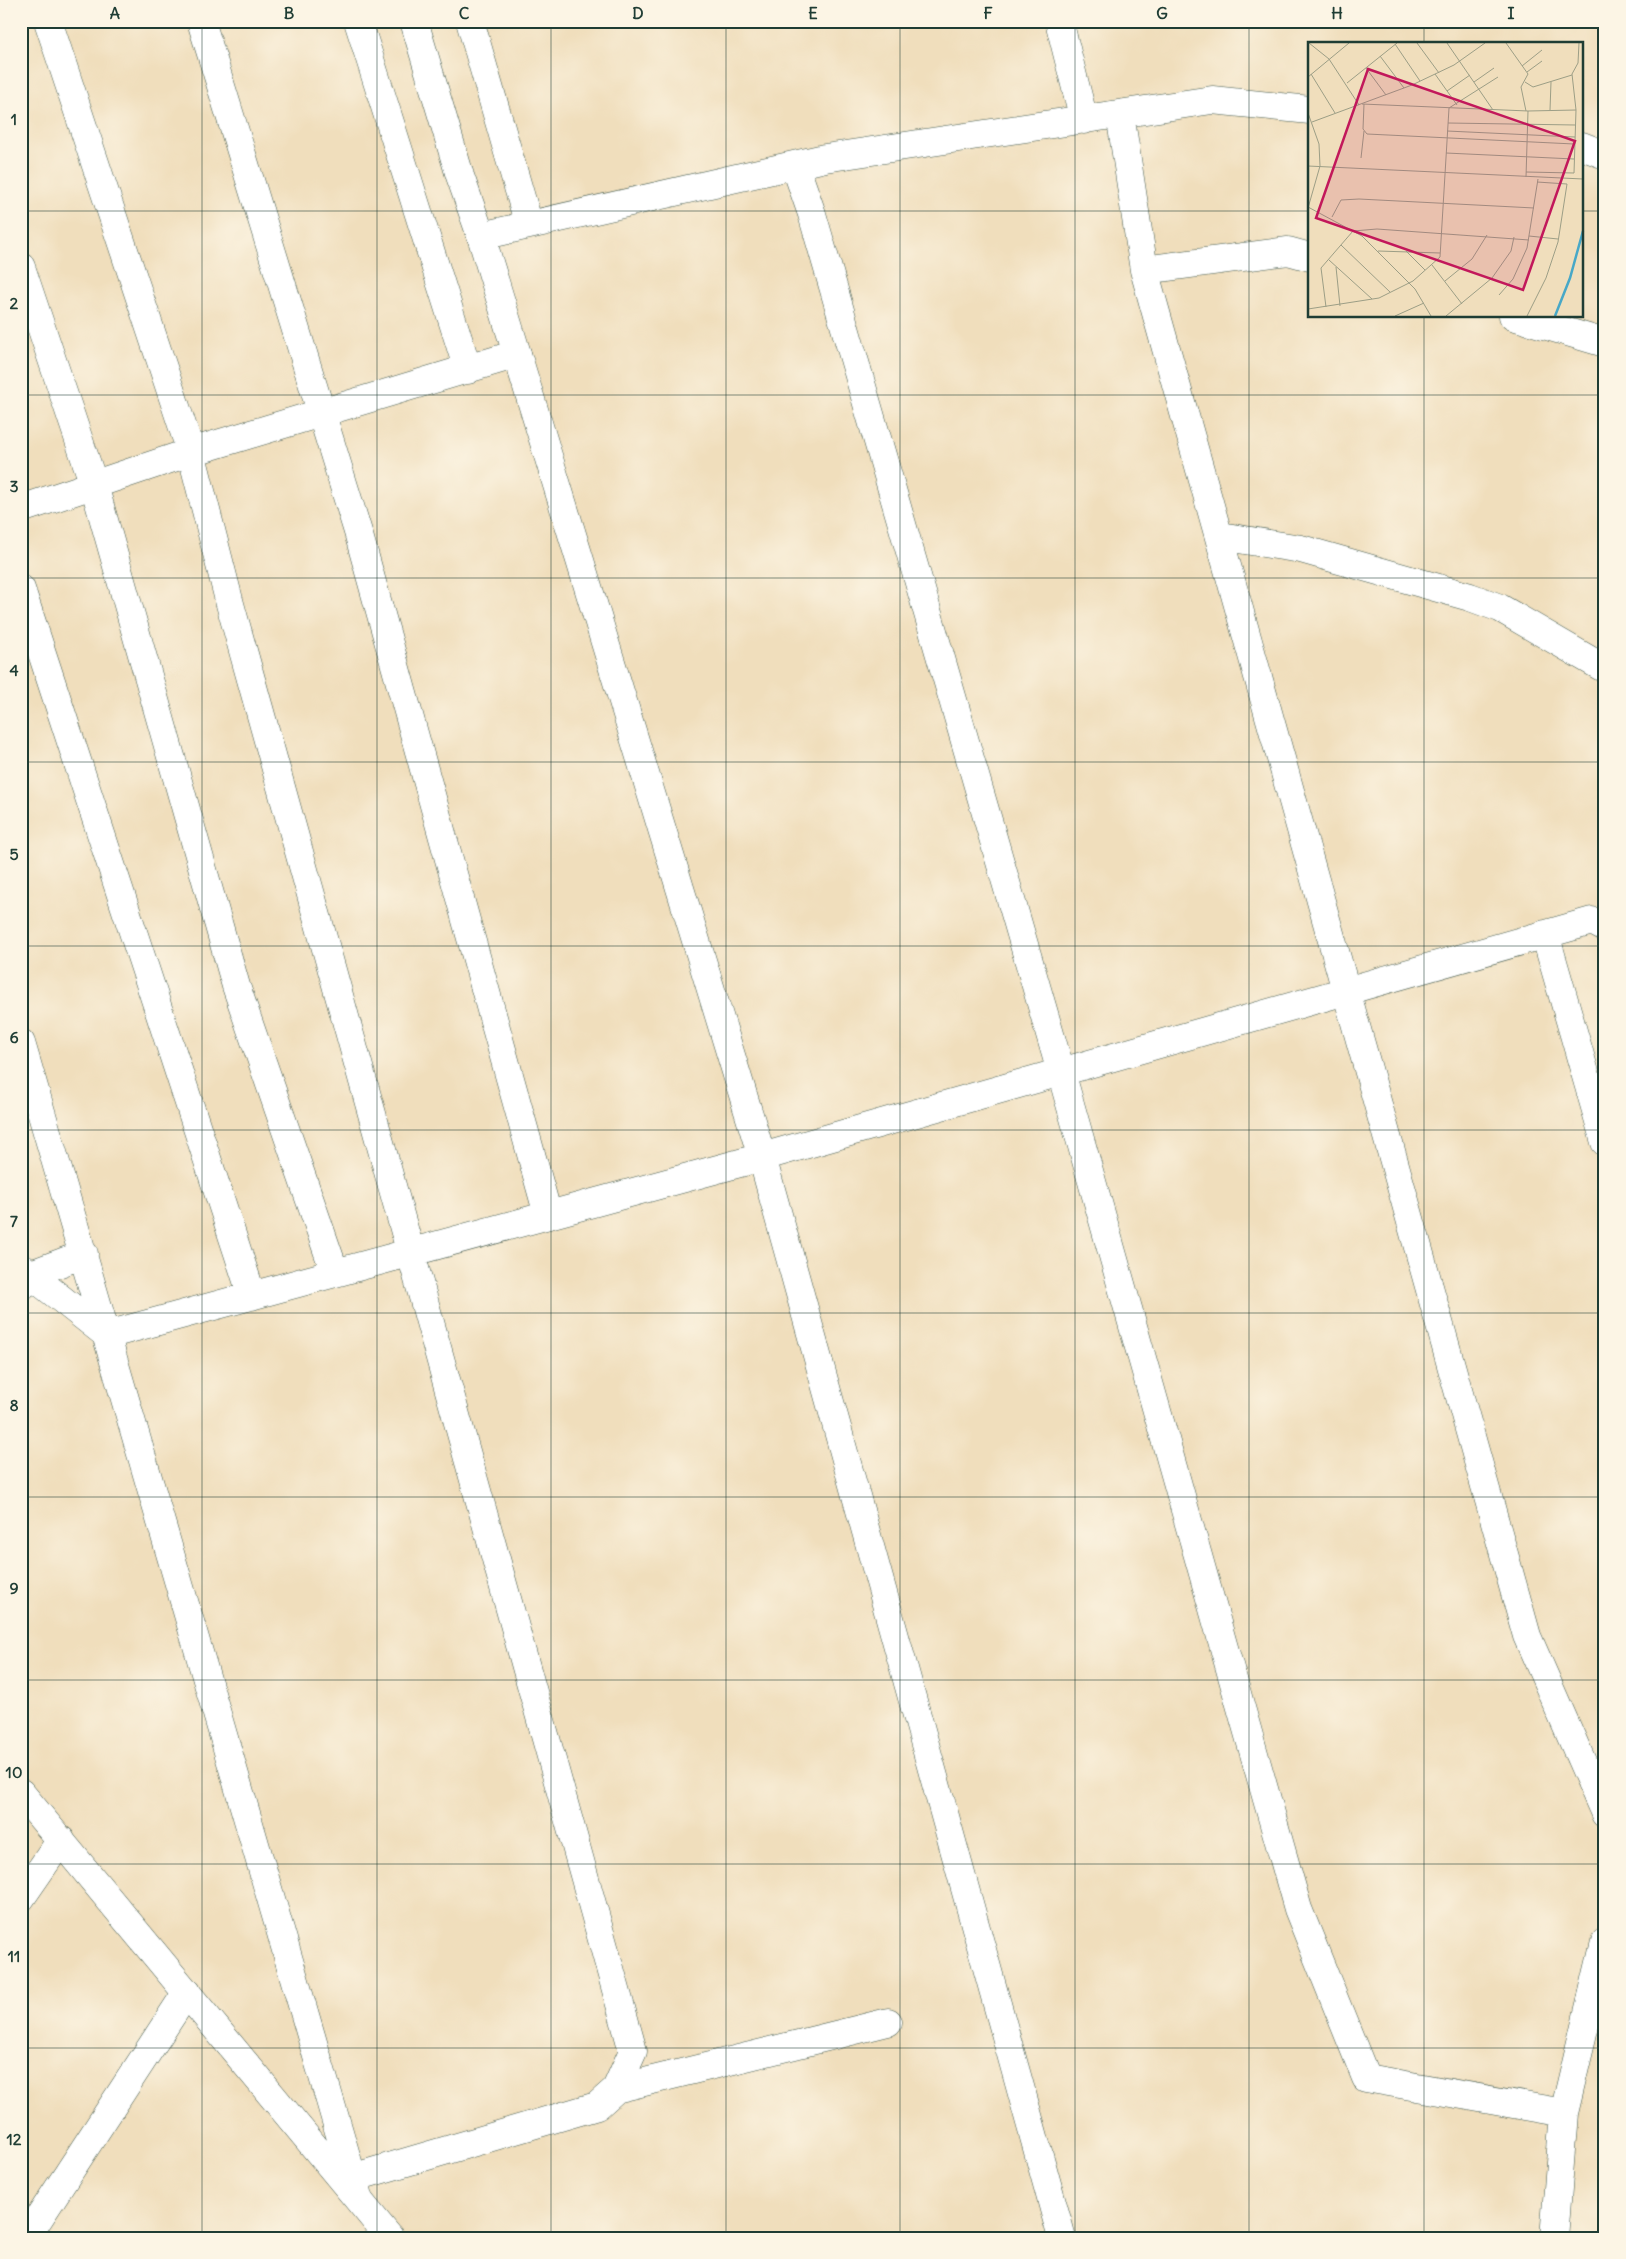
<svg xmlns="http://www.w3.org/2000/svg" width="1626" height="2259" font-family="Delius,sans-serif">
  <rect width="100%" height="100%" fill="#fcf5e5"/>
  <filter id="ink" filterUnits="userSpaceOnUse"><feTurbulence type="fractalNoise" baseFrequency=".02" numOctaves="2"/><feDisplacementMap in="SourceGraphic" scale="10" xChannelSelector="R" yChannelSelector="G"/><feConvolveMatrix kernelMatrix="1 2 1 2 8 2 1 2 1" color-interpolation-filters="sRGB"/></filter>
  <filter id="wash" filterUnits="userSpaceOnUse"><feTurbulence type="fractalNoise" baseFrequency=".0096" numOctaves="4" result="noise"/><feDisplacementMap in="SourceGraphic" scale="20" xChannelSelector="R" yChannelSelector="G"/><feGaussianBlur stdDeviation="1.12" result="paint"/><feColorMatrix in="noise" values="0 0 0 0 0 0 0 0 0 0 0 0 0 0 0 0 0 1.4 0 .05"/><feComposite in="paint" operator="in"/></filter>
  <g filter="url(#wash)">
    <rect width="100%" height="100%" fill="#f0debc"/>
  </g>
  <g filter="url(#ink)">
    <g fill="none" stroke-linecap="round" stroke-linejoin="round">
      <defs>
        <path id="minor" d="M 48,21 L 191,452 L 230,604 L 633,2051 L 616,2089 L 597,2106 L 352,2178
          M 201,21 L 358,532 L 548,1215
          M 358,21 L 468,370
          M 470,21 L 529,225
          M 1059,21 L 1084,120
          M 1120,114 L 1144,270 L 1527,1636 L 1605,1814
          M 1582,146 L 1605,155
          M 795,165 L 812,214 L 1061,1072 L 1298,1909 L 1366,2078 L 1564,2113
          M 481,236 L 825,158 L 1212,100 L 1310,110
          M 21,267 L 94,485 L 236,986 L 335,1273
          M 1144,270 L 1288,251 L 1310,257
          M 1513,316 L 1605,343
          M 21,509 L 191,452 L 517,354
          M 1220,536 L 1301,549 L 1470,597 L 1500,608 L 1605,669
          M 21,589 L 252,1296
          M 1545,934 L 1605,1142
          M 21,1043 L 359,2200
          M 21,1267 L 107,1335 L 762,1157 L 1592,921 L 1605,928
          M 22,1286 L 31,1274 L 84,1254
          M 21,1793 L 390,2238
          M 21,1898 L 61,1840
          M 616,2089 L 888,2022
          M 26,2238 L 187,1992
          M 1554,2238 L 1564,2113 L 1605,1942"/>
        <path id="tertiary" d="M 414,21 L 460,176 L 481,236 L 762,1157 L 1062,2238"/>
      </defs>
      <use href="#minor" stroke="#3e5548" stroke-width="29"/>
      <use href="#tertiary" stroke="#3e5548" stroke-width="29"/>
      <use href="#minor" stroke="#fff" stroke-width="28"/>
      <use href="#tertiary" stroke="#fff" stroke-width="28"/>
    </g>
  </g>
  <path fill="none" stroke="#1f3d34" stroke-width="1" stroke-opacity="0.55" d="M 202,21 L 202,2238M 377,21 L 377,2238M 551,21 L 551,2238M 726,21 L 726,2238M 900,21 L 900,2238M 1075,21 L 1075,2238M 1249,21 L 1249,2238M 1424,21 L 1424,44M 21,211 L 1310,211M 1582,211 L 1605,211M 1424,316 L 1424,2238M 21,395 L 1605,395M 21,578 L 1605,578M 21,762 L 1605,762M 21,946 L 1605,946M 21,1130 L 1605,1130M 21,1313 L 1605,1313M 21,1497 L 1605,1497M 21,1680 L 1605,1680M 21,1864 L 1605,1864M 21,2048 L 1605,2048"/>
  <g transform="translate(1308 42)">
    <rect width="275" height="275" fill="#f0debc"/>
    <path fill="none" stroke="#48a8c7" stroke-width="2.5" d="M 247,274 L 262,236 L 275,189"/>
    <path fill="none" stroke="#9c9e86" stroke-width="1" d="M 1,1 L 21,17 L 51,63M 109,1 L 131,31M 139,1 L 185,68M 198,1 L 220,32 L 213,45 L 218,69M 87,2 L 112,39M 72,14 L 96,46M 214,24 L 234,8M 58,26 L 78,53M 219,30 L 234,19M 3,32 L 27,71M 127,32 L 149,63M 0,35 L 41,1M 166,40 L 186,26M 217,40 L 225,45 L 264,33M 39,41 L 89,1M 139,49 L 162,33M 54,62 L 220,69 L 218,135M 56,62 L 55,87 L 59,92 L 266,102M 242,68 L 243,40M 268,68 L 264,32 L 270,21 L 271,1M 0,71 L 11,102 L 12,124 L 0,166M 4,80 L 104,43 L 146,23 L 177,1M 140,81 L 267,83M 139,89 L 267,95M 138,111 L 266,117M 53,116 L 56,89M 0,124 L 275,137M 218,130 L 266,131 L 268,68 L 220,69M 0,165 L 54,194 L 107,247 L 123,274M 24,175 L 33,158 L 51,157 L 226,166M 221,194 L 250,197M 33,203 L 82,250M 70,209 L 132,211M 98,209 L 117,228M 21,218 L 64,257M 124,223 L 154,262M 28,225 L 32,264M 137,239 L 164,217 L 179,193M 191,253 L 205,237 L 219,206 L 230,137M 18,265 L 13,226 L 45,189 L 69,187 L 221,198M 0,267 L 71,256 L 105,239 L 132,215 L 141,66 L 190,35M 87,274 L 116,261M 138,274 L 184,236 L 203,209 L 206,195M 219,274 L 238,236 L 250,200 L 259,142 L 229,140"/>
    <path fill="#c2185b" fill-opacity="0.15" stroke="#c2185b" stroke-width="2.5" d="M 60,27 L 267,99 L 215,248 L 8,176 Z"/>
    <rect width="275" height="275" fill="none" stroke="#1f3d34" stroke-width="2.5"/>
  </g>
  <rect width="1626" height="2259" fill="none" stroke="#fcf5e5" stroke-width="55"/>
  <rect x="28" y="28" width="1570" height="2204" fill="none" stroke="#1f3d34" stroke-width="2"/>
  <g font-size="16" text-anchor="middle" font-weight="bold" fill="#1f3d34">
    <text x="115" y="19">A</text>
    <text x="289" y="19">B</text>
    <text x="464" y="19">C</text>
    <text x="638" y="19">D</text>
    <text x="813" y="19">E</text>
    <text x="988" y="19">F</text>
    <text x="1162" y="19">G</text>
    <text x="1337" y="19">H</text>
    <text x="1511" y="19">I</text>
    <text x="14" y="125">1</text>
    <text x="14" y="309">2</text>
    <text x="14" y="492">3</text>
    <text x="14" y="676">4</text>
    <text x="14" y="860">5</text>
    <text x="14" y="1043">6</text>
    <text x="14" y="1227">7</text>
    <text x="14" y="1411">8</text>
    <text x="14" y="1594">9</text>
    <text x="14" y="1778">10</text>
    <text x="14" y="1962">11</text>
    <text x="14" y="2145">12</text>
  </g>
</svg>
